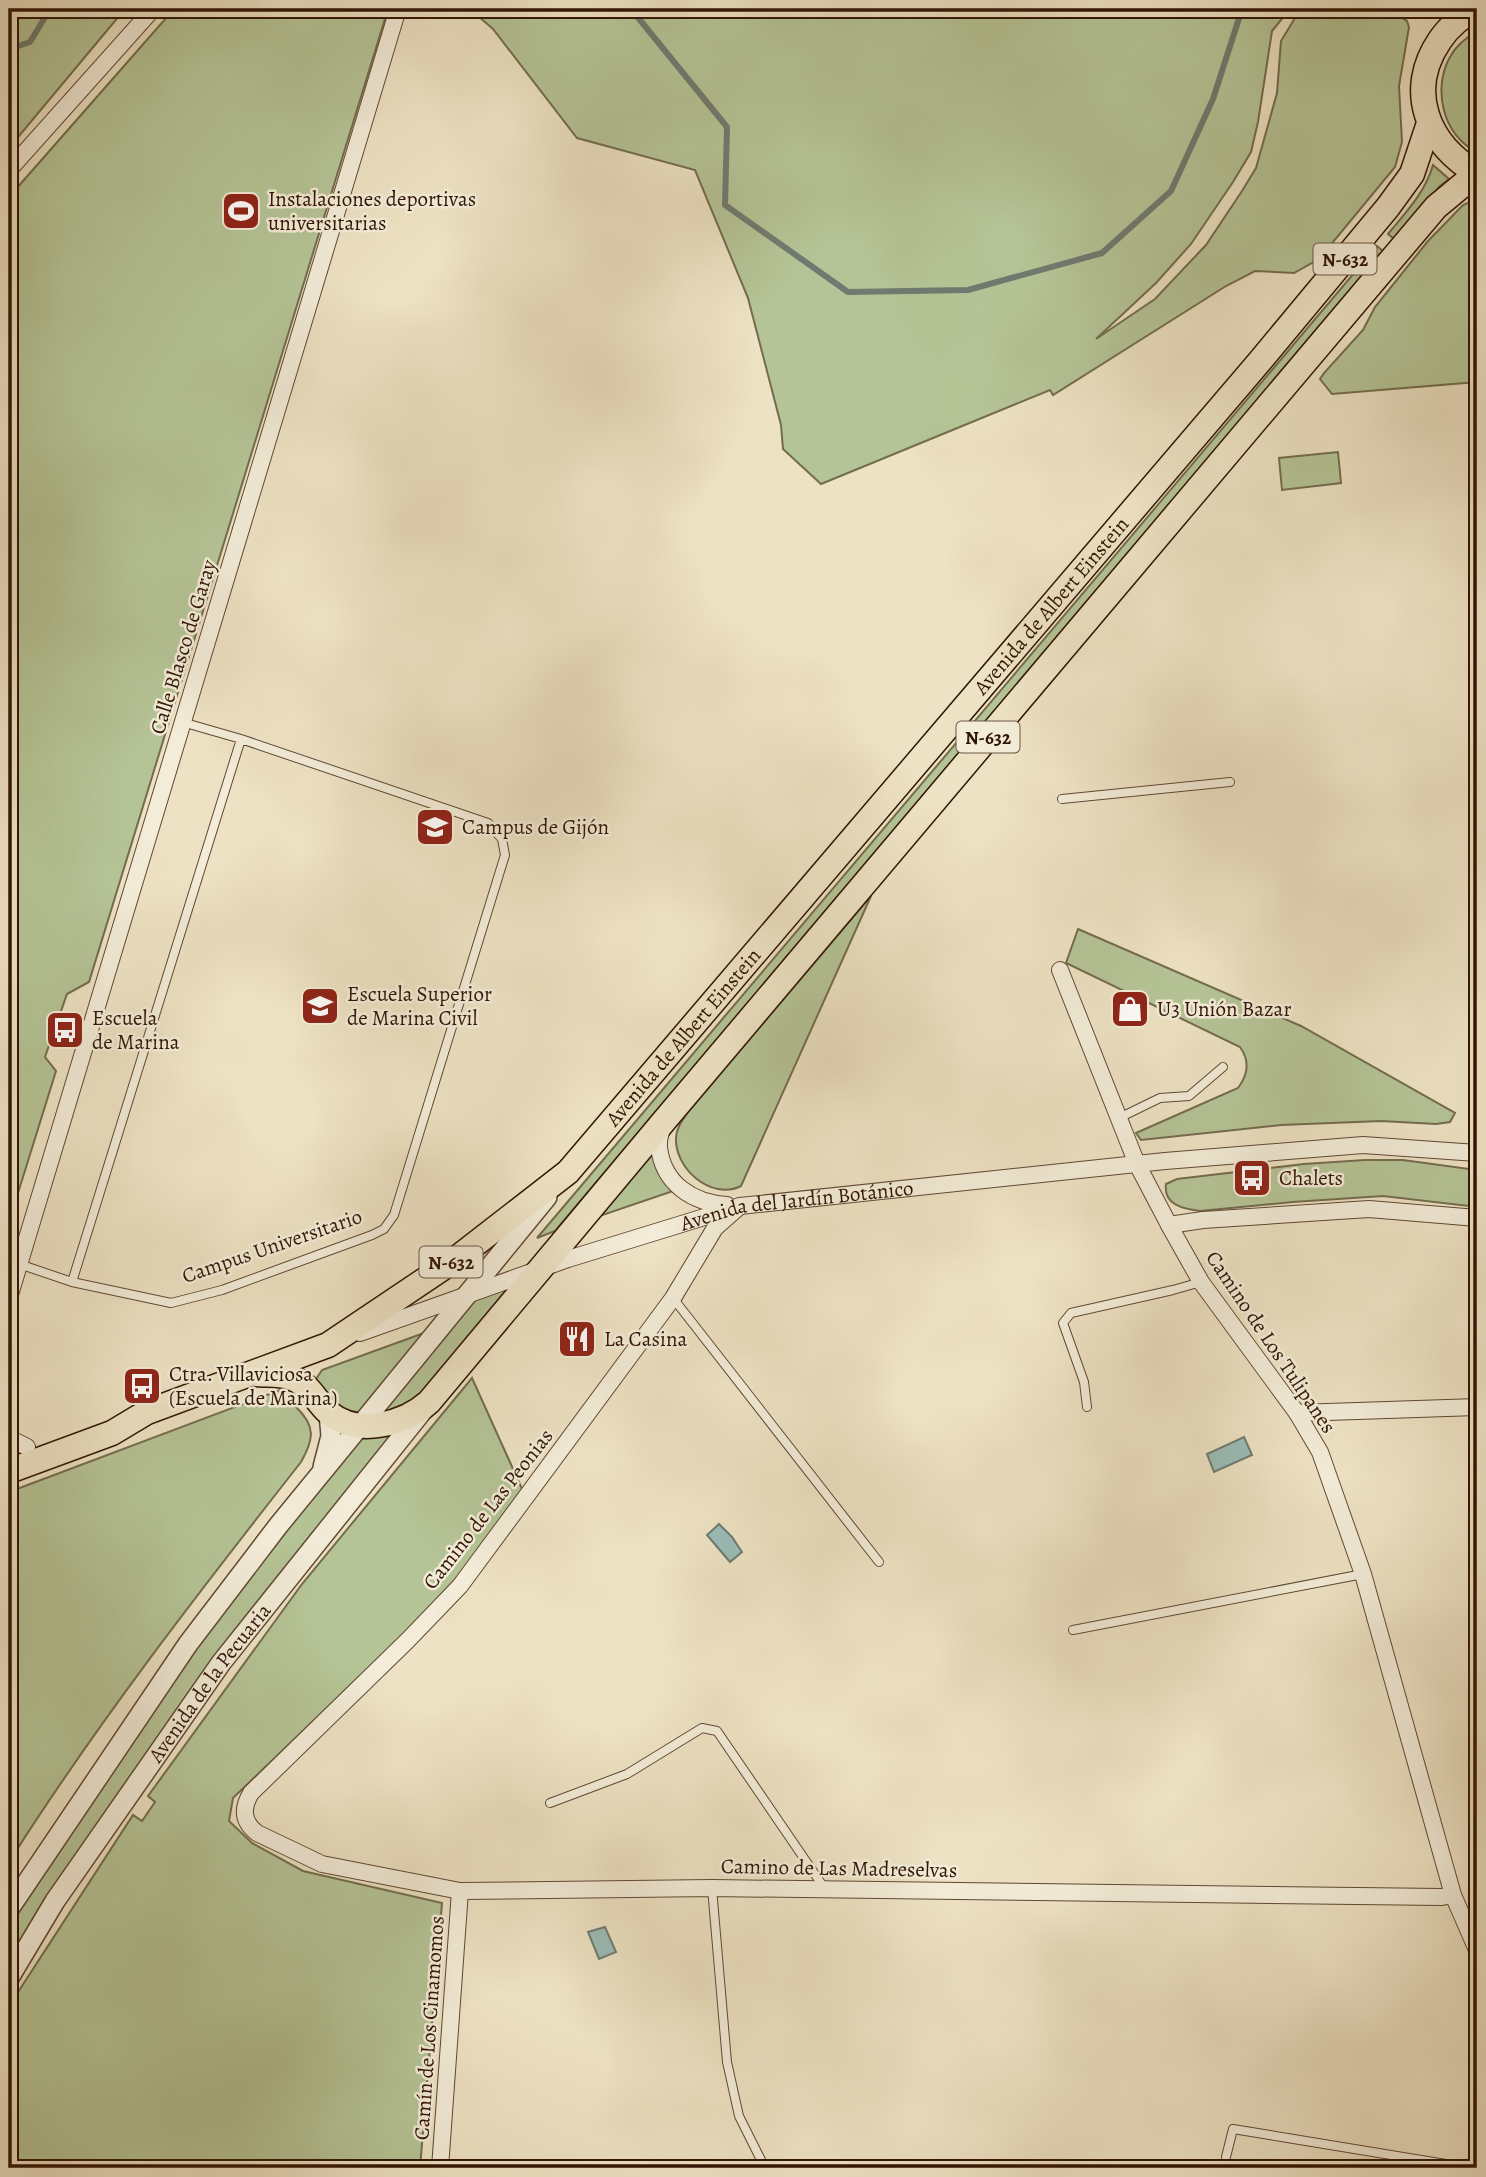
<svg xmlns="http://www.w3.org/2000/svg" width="1486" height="2177" font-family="Alegreya,serif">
  <rect width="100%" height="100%" fill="#ede2c3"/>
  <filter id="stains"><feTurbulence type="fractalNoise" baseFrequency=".00286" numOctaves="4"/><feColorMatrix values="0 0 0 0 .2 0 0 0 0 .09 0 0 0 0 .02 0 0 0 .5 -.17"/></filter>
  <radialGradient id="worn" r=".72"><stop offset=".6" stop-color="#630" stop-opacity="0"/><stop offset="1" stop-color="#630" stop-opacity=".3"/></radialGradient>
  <path fill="#b5c496" stroke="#736c4d" stroke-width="2" d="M 9,9 L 125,9 L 9,148 Z
    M 174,9 L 388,9 L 89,982 L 67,994 L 45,1057 L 56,1071 L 9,1222 L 9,197 Z
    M 470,9 L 1290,9 L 1272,31 L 1258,122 L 1251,152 L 1233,182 L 1191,244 L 1156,283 L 1096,339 L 1155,299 L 1206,245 L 1242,191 L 1256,168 L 1277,93 L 1281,41 L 1295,18 L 1305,9 L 1387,9 L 1407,21 L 1409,27 L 1399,86 L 1402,142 L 1395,167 L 1319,259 L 1294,273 L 1255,271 L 1226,286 L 1053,395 L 1050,390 L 821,484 L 783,449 L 781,425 L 748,298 L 695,170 L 577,138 L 493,29 Z
    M 1477,30 L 1477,152 C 1443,136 1432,89 1450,57 C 1456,45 1467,38 1477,30 Z
    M 1433,165 L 1449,179 L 1440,186 L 1395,240 L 1388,234 C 1406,212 1425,193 1433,165 Z
    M 1477,199 L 1477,382 L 1332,394 L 1320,379 L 1324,373 L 1363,330 L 1375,307 L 1428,241 L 1463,205 Z
    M 1377,246 L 1383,251 L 555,1231 L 537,1238 Z
    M 1338,452 L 1341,483 L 1282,490 L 1279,458 Z
    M 871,896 L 741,1186 C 711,1201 674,1168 676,1137 C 677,1127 682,1121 688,1112 Z
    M 1078,929 L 1301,1026 L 1455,1113 L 1450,1122 L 1436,1124 L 1381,1121 L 1281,1125 L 1141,1140 L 1136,1133 L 1238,1088 C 1248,1075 1250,1061 1240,1047 L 1066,963 Z
    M 651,1151 L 664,1180 L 673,1191 L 594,1218 Z
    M 1365,1160 L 1403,1160 L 1477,1170 L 1477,1207 L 1383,1196 L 1293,1202 L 1200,1211 C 1184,1209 1163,1205 1166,1184 L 1177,1179 L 1304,1164 Z
    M 542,1267 L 313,1546 L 9,1978 L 9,1909 L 188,1644 L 468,1293 Z
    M 424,1333 L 356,1418 L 344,1412 L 314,1382 L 322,1370 Z
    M 472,1378 L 523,1491 L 462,1572 L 412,1626 L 233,1798 L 229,1821 L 252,1843 L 303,1871 L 442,1903 L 420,2168 L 9,2168 L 9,2006 L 133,1815 L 142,1821 L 155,1802 L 148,1796 L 302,1584 Z
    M 280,1390 C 287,1395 290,1401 296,1407 C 316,1426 314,1439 301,1462 C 199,1592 97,1723 9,1862 L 9,1492 Z"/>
  <path fill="#9abdb8" stroke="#707a70" stroke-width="2" d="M 1244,1437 L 1252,1455 L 1214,1472 L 1207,1454 Z
    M 719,1524 L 732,1537 L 742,1552 L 730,1562 L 707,1535 Z
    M 605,1927 L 616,1952 L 599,1959 L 588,1932 Z"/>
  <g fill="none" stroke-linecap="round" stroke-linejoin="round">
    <path stroke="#707a70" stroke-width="6" d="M 501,9 L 506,13 L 519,9
      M 631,9 L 727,127 L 725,205 L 848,292 L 968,290 L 1102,253 L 1171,191 L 1213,99 L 1242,9
      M 9,49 L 30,42 L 50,9"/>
    <defs>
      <path id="service" d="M 1062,799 L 1230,782
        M 1119,1118 L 1160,1098 L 1189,1096 L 1223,1067
        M 19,1264 L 72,1282 L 171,1303 L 222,1290 L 372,1235 L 384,1229 L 394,1215 L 505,855 L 502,839 L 488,823 L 241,739
        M 72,1282 L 241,739 L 182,722
        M 673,1298 L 879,1562
        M 1087,1407 L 1084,1382 L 1063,1323 L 1071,1313 L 1173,1290 L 1201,1282
        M 1073,1630 L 1363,1574
        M 550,1803 L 627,1774 L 702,1728 L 717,1731 L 825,1889
        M 712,1888 L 727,2062 L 739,2116 L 765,2168
        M 1226,2157 L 1233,2129 L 1470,2168"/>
      <g id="minor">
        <path d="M 9,170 L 153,9"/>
        <path d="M 1060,970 L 1137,1164 L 1169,1225 L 1201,1282 L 1297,1413 L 1320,1452 L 1363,1574 L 1453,1895 L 1477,1950"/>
        <path d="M 663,1126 C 661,1132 658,1140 659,1147 C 663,1184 693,1203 727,1205"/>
        <path d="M 740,1206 L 715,1228 L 673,1298 L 460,1586 L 408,1640 L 251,1793 C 242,1808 242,1821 257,1833 L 322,1864 L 460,1891 L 712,1888 L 1442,1897 L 1453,1895"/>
        <path d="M 1169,1225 L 1203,1220 L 1369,1209 L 1477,1218"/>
        <path d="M 9,1298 L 398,9"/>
        <path id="s1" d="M 360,1333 L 568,1259 L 740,1206 L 1165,1161 L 1363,1145 L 1477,1153"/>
        <path d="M 1297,1413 L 1477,1407"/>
        <path d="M 9,1438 L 27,1447"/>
        <path d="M 440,2168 L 460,1891"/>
      </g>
      <g id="tertiary">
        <path d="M 323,1467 L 331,1436 L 329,1413"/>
        <path d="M 9,1909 L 188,1644 L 278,1526 L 547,1197"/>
        <path id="s2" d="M 9,1978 L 55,1901 L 221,1663 L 424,1409"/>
      </g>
      <path id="primary" d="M 1477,9 C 1463,14 1448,28 1440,40 C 1405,91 1428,145 1477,173"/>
      <g id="trunk">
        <path d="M 257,1374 C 267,1375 279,1374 289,1377 C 310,1383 315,1401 329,1413 C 358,1437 404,1424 429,1402 L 664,1121 L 1436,207 L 1477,173"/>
        <path id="s3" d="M 9,1471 L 112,1433 L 147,1412 L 328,1345 L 456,1259 L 568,1172 L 1260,361 L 1388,207 L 1412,174 L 1429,123"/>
      </g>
    </defs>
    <use href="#service" stroke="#604834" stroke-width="10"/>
    <use href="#minor" stroke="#604834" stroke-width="18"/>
    <use href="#tertiary" stroke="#604834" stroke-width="22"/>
    <use href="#primary" stroke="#311504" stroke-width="27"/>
    <use href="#trunk" stroke="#311504" stroke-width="27"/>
    <use href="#service" stroke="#f3ecd8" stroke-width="8"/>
    <use href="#minor" stroke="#f3ecd8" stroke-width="16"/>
    <use href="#tertiary" stroke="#f3ecd8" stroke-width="19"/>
    <use href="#primary" stroke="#ede2c3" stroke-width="24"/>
    <use href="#trunk" stroke="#ede2c3" stroke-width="24"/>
  </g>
  <defs>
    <symbol id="stadium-square" viewBox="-11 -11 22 22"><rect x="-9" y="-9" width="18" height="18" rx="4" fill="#8f2418" stroke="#f3ecd8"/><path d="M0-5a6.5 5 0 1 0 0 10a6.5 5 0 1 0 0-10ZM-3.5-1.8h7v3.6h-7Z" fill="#fff"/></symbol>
    <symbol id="university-square" viewBox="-11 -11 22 22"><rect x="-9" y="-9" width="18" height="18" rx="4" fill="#8f2418" stroke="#f3ecd8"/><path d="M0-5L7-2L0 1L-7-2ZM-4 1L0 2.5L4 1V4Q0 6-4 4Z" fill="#fff"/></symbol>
    <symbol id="shop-square" viewBox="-11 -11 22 22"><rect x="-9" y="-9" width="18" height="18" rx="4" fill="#8f2418" stroke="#f3ecd8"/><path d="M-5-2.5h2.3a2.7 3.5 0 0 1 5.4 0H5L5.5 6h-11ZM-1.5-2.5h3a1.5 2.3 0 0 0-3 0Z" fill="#fff"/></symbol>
    <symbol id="bus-square" viewBox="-11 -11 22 22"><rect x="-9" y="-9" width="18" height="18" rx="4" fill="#8f2418" stroke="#f3ecd8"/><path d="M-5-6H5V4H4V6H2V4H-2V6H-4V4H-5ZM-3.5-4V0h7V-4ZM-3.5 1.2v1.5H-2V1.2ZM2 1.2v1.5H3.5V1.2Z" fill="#fff"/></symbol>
    <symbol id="restaurant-square" viewBox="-11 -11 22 22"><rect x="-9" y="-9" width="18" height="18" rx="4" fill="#8f2418" stroke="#f3ecd8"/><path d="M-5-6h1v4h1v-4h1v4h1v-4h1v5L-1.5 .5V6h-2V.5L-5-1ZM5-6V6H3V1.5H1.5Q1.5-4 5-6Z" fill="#fff"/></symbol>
  </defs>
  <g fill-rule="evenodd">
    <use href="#stadium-square" x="219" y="189" width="44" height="44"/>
    <use href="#university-square" x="413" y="805" width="44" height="44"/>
    <use href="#university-square" x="298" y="984" width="44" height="44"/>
    <use href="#shop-square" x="1108" y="987" width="44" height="44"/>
    <use href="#bus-square" x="43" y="1008" width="44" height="44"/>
    <use href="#bus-square" x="1230" y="1156" width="44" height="44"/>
    <use href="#restaurant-square" x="555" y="1317" width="44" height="44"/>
    <use href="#bus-square" x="120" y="1364" width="44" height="44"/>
  </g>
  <g text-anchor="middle" stroke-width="5" stroke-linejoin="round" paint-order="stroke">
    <g fill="#f3ecd8" stroke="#6b5644" stroke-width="2">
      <rect x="1313.5" y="243.5" width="63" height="31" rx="5"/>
      <rect x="956.5" y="721.5" width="63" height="31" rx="5"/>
      <rect x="419.5" y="1246.5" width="63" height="31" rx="5"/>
    </g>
    <g font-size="19" font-weight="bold" fill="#311504">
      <text x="1345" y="266">N-632</text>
      <text x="988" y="744">N-632</text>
      <text x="451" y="1269">N-632</text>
    </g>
    <g font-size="21" fill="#311504" stroke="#f3ecd8" text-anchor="start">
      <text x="268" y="206">Instalaciones deportivas<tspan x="268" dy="24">universitarias</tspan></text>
      <text x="462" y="834">Campus de Gijón</text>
      <text x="347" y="1001">Escuela Superior<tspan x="347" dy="24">de Marina Civil</tspan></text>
      <text x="1157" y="1016">U3 Unión Bazar</text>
      <text x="92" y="1025">Escuela<tspan x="92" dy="24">de Marina</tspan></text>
      <text x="1279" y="1185">Chalets</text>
      <text x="604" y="1346">La Casina</text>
      <text x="169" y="1381">Ctra. Villaviciosa<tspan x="169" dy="24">(Escuela de Marina)</tspan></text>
    </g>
    <g font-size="21" fill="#311504" stroke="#f3ecd8">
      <text dy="7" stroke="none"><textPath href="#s3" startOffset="1384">Avenida de Albert Einstein</textPath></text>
      <text transform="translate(183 647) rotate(-73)" y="7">Calle Blasco de Garay</text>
      <text dy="7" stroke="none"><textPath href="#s3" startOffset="817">Avenida de Albert Einstein</textPath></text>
      <text dy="7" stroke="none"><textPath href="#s1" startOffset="457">Avenida del Jardín Botánico</textPath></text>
      <text transform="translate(272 1246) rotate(-19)" y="7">Campus Universitario</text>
      <text transform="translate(1271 1342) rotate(56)" y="7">Camino de Los Tulipanes</text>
      <text transform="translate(488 1509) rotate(-52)" y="7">Camino de Las Peonias</text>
      <text dy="7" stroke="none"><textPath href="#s2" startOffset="357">Avenida de la Pecuaria</textPath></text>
      <text transform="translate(839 1868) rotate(1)" y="7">Camino de Las Madreselvas</text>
      <text transform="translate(429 2028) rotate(-86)" y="7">Camín de Los Cinamomos</text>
    </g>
  </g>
  <rect width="1486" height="2177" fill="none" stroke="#ede2c3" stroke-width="35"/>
  <rect x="10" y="10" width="1465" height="2156" fill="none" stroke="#311504" stroke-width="3.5"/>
  <rect x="18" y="18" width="1451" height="2142" fill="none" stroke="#311504" stroke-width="2"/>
  <rect width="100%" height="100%" filter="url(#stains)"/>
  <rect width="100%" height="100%" fill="url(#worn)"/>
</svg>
